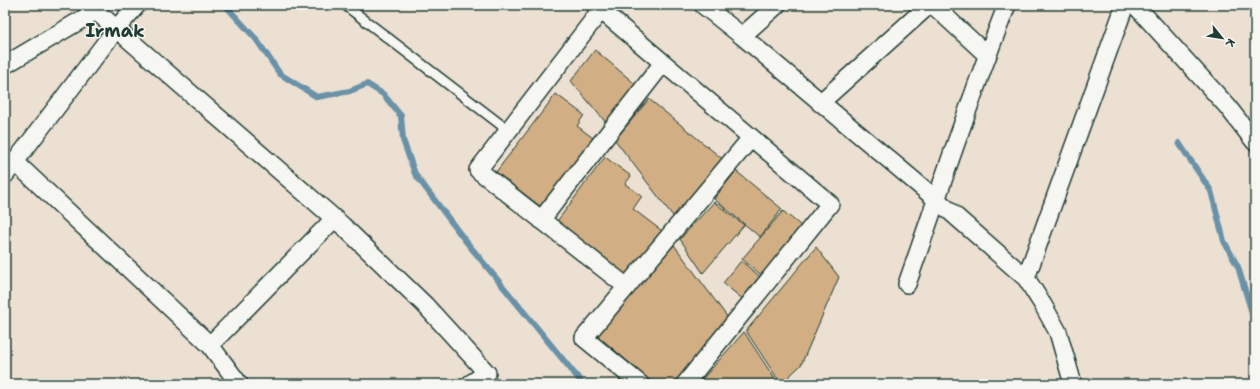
<svg xmlns="http://www.w3.org/2000/svg" width="1260" height="389" font-family="'Shantell Sans',sans-serif">
  <rect width="100%" height="100%" fill="#ebe0d1"/>
  <filter id="ink" filterUnits="userSpaceOnUse"><feTurbulence type="fractalNoise" baseFrequency=".025" numOctaves="2"/><feDisplacementMap in="SourceGraphic" scale="8" xChannelSelector="R" yChannelSelector="G"/><feConvolveMatrix kernelMatrix="1 2 1 2 8 2 1 2 1" color-interpolation-filters="sRGB"/></filter>
  <g filter="url(#ink)">
    <g fill="none" stroke-linecap="round" stroke-linejoin="round">
      <path stroke="#6991a8" stroke-width="6" d="M 225,5 L 256,39 L 280,74 L 317,97 L 350,91 L 367,84 L 383,94 L 401,116 L 403,140 L 415,174 L 464,239 L 583,384
        M 1179,143 L 1211,191 L 1224,241 L 1238,267 L 1255,323"/>
    </g>
    <path fill="#d1ae84" stroke="#1f3d34" d="M 595,50 L 640,88 L 608,125 L 571,81 Z
      M 556,94 L 584,115 L 577,126 L 597,141 L 545,210 L 496,172 Z
      M 649,99 L 725,161 L 676,220 L 615,140 Z
      M 605,157 L 631,176 L 625,184 L 642,196 L 633,209 L 662,231 L 627,279 L 555,224 Z
      M 736,171 L 782,209 L 760,237 L 714,199 Z
      M 714,202 L 744,225 L 703,273 L 680,239 Z
      M 783,211 L 806,230 L 765,278 L 742,259 Z
      M 674,245 L 731,322 L 677,384 L 654,384 L 597,335 Z
      M 816,247 L 839,277 L 801,365 L 781,384 L 746,331 Z
      M 741,261 L 763,279 L 745,301 L 723,283 Z
      M 744,332 L 778,384 L 698,384 Z"/>
    <g fill="none" stroke-linecap="round" stroke-linejoin="round">
      <defs>
        <path id="lane" d="M 345,5 L 509,131"/>
        <path id="street" d="M 595,5 L 830,204 L 685,384
          M 606,5 L 601,10 L 478,170 L 627,287
          M 703,5 L 742,36
          M 777,5 L 742,36 L 937,200 L 1026,278 L 1125,5
          M 933,5 L 987,55
          M 1135,5 L 1227,106 L 1255,142
          M 5,65 L 96,11 L 343,226 L 425,305 L 487,373 L 470,384
          M 820,103 L 929,5
          M 15,162 L 210,345 L 239,384
          M 5,175 L 116,29 L 137,5
          M 541,220 L 663,63
          M 1026,278 L 1043,305 L 1058,332 L 1073,384
          M 907,284 C 940,191 970,97 1007,5
          M 210,345 L 334,219
          M 640,384 L 584,338 L 751,138"/>
      </defs>
      <use href="#lane" stroke="#1f3d34" stroke-width="12"/>
      <use href="#street" stroke="#1f3d34" stroke-width="20"/>
      <use href="#lane" stroke="#f6f6f2" stroke-width="9"/>
      <use href="#street" stroke="#f6f6f2" stroke-width="17"/>
    </g>
  </g>
  <g text-anchor="middle" stroke-width="3" stroke-linejoin="round" paint-order="stroke">
    <g font-size="18" font-weight="bold" fill="#1f3d34" stroke="#f6f6f2">
      <text x="115" y="37">Irmak</text>
    </g>
  </g>
  <rect width="1260" height="389" fill="none" stroke="#f6f6f2" stroke-width="20"/>
  <rect x="10" y="10" width="1240" height="369" fill="none" stroke="#1f3d34" stroke-width="1.5" filter="url(#ink)"/>
  <g transform="translate(1222 38) rotate(120)" stroke="#f6f6f2" stroke-width="3" paint-order="stroke">
  <path d="M0-3L7 15L0 10L-7 15Z" fill="#1f3d34"/>
  <text y="-6" font-size="11" font-weight="bold" text-anchor="middle" fill="#1f3d34">K</text>
  </g>
</svg>
